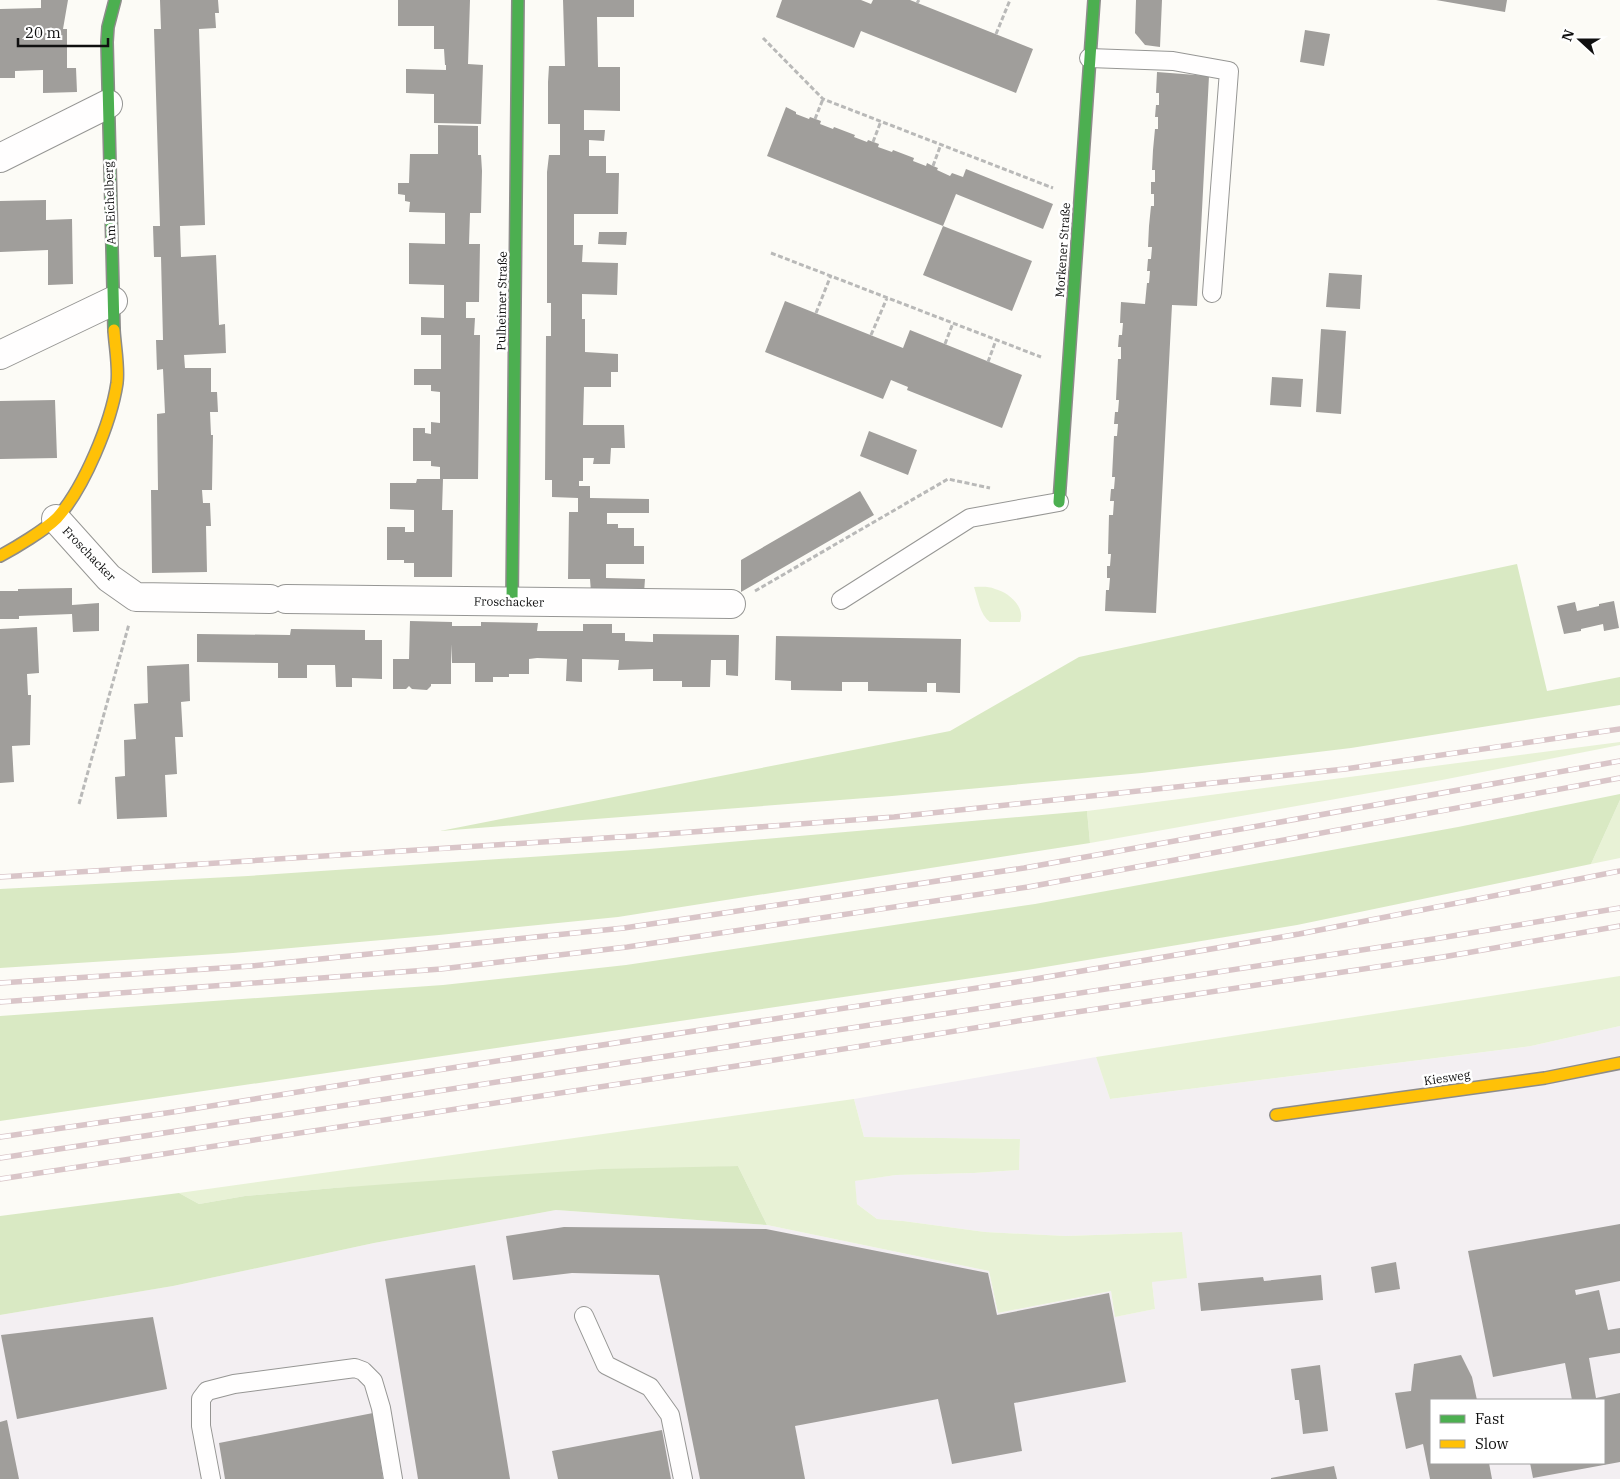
<svg xmlns="http://www.w3.org/2000/svg" width="1620" height="1479" font-family="'IBM Plex Serif',serif">
  <rect width="100%" height="100%" fill="#fcfbf6"/>
  <path fill="#f3eff2" fill-rule="evenodd" d="M 1620,1026 L 1620,1479 L 0,1479 L 0,1315 L 173,1286 L 374,1243 L 556,1210 L 767,1225 L 989,1271 L 998,1313 L 1111,1291 L 1115,1317 L 1155,1309 L 1152,1282 L 1182,1232 L 1066,1236 L 985,1232 L 903,1221 L 877,1219 L 857,1204 L 854,1181 L 896,1175 L 974,1173 L 1019,1170 L 1020,1139 L 864,1137 L 854,1099 L 1096,1057 L 1110,1099 L 1531,1046 ZM 1431,1400 L 1604,1400 L 1604,1463 L 1431,1463 Z"/>
  <path fill="#e8f2d6" d="M 974,587 C 981,587 988,586 995,589 C 1008,592 1026,607 1020,622 L 990,622 C 980,615 978,599 974,587 Z
    M 1620,742 L 1620,745 L 1442,780 L 1090,843 L 1087,811 Z
    M 1620,800 L 1620,858 L 1591,864 Z
    M 1620,976 L 1620,1026 L 1531,1046 L 1110,1099 L 1096,1057 Z
    M 854,1099 L 864,1137 L 1020,1139 L 1019,1170 L 974,1173 L 896,1175 L 855,1181 L 857,1204 L 877,1219 L 903,1221 L 985,1232 L 1066,1236 L 1182,1232 L 1187,1278 L 1152,1282 L 1155,1309 L 1115,1317 L 1111,1291 L 998,1313 L 989,1271 L 767,1225 L 738,1166 L 334,1188 L 245,1196 L 199,1204 L 179,1193 Z"/>
  <path fill="#d9e9c3" d="M 1517,564 L 1547,691 L 1620,677 L 1620,705 L 1351,748 L 1142,773 L 892,796 L 440,831 L 950,731 L 1079,657 Z
    M 1620,794 L 1620,800 L 1591,864 L 1297,925 L 1027,970 L 0,1121 L 0,1016 L 443,985 L 626,965 L 1035,904 L 1458,827 Z
    M 1087,811 L 1090,843 L 618,917 L 439,935 L 233,953 L 0,968 L 0,889 L 248,876 L 649,849 Z
    M 738,1166 L 767,1225 L 556,1210 L 374,1243 L 173,1286 L 0,1315 L 0,1216 L 179,1193 L 199,1204 L 245,1196 L 334,1188 L 497,1176 L 603,1169 Z"/>
  <path fill="#a09e9b" d="M 41,0 L 68,0 L 63,29 L 67,29 L 67,68 L 76,68 L 77,92 L 43,93 L 43,70 L 15,71 L 15,78 L 0,78 L 0,9 L 41,8 Z
    M 160,0 L 218,0 L 219,13 L 215,13 L 216,28 L 199,29 L 205,225 L 180,226 L 181,257 L 216,255 L 219,325 L 225,324 L 226,353 L 184,355 L 185,368 L 211,368 L 211,392 L 217,392 L 218,412 L 210,412 L 211,435 L 213,435 L 212,490 L 202,490 L 203,503 L 210,503 L 211,526 L 206,526 L 207,572 L 152,573 L 151,490 L 158,490 L 157,414 L 165,413 L 163,369 L 157,370 L 156,340 L 163,340 L 161,257 L 154,257 L 153,226 L 160,226 L 154,29 L 161,29 Z
    M 398,0 L 470,0 L 468,64 L 483,65 L 481,124 L 434,123 L 434,94 L 406,93 L 406,69 L 446,70 L 446,65 L 445,65 L 444,49 L 434,49 L 434,26 L 398,26 Z
    M 563,0 L 634,0 L 634,17 L 597,17 L 598,67 L 620,67 L 620,111 L 584,110 L 584,130 L 605,130 L 604,141 L 589,140 L 589,156 L 606,156 L 606,173 L 619,173 L 618,214 L 574,214 L 574,245 L 583,245 L 582,262 L 618,263 L 617,295 L 582,294 L 582,319 L 585,319 L 585,352 L 618,354 L 618,372 L 611,372 L 611,387 L 584,387 L 583,425 L 624,425 L 625,448 L 611,448 L 610,464 L 593,464 L 594,458 L 583,458 L 583,481 L 579,481 L 579,486 L 590,486 L 590,498 L 649,499 L 649,513 L 607,513 L 607,524 L 618,524 L 618,528 L 634,528 L 634,546 L 644,546 L 644,564 L 606,564 L 606,578 L 645,579 L 644,593 L 591,592 L 590,579 L 568,579 L 569,512 L 578,512 L 578,498 L 552,497 L 552,480 L 545,480 L 546,336 L 551,336 L 551,303 L 547,303 L 547,172 L 549,155 L 560,155 L 560,124 L 548,124 L 548,82 L 549,66 L 565,66 Z
    M 782,0 L 861,0 L 871,4 L 873,0 L 910,0 L 1033,49 L 1016,93 L 861,31 L 854,48 L 776,17 Z
    M 1136,0 L 1162,0 L 1160,47 L 1145,45 L 1135,33 Z
    M 1436,0 L 1507,0 L 1505,12 Z
    M 1305,30 L 1330,34 L 1324,66 L 1300,62 Z
    M 1157,72 L 1209,76 L 1197,306 L 1172,305 L 1156,613 L 1105,611 L 1106,590 L 1109,590 L 1110,578 L 1107,578 L 1107,566 L 1110,566 L 1111,554 L 1108,554 L 1109,515 L 1113,515 L 1114,501 L 1110,501 L 1111,489 L 1114,489 L 1115,477 L 1112,477 L 1114,436 L 1117,436 L 1118,424 L 1114,424 L 1115,412 L 1118,412 L 1119,400 L 1116,400 L 1118,359 L 1121,359 L 1121,347 L 1118,347 L 1119,335 L 1122,335 L 1123,323 L 1120,323 L 1121,302 L 1145,304 L 1147,283 L 1149,283 L 1150,271 L 1147,271 L 1148,259 L 1151,259 L 1152,247 L 1148,247 L 1149,226 L 1151,206 L 1154,206 L 1154,194 L 1151,194 L 1151,182 L 1155,182 L 1155,170 L 1152,170 L 1153,150 L 1155,129 L 1158,129 L 1158,117 L 1155,117 L 1156,105 L 1159,105 L 1159,93 L 1156,93 Z
    M 786,107 L 796,112 L 796,114 L 809,119 L 810,117 L 821,121 L 820,124 L 833,129 L 834,127 L 855,135 L 854,137 L 867,142 L 868,140 L 879,144 L 878,147 L 892,152 L 893,150 L 914,158 L 913,161 L 926,166 L 927,163 L 933,166 L 938,168 L 937,170 L 950,176 L 952,173 L 963,177 L 966,169 L 1053,204 L 1043,229 L 956,194 L 943,226 L 767,156 Z
    M 438,125 L 478,126 L 478,155 L 481,155 L 482,171 L 481,213 L 470,213 L 469,244 L 480,244 L 479,302 L 466,302 L 466,318 L 475,318 L 474,335 L 480,335 L 478,479 L 443,479 L 442,510 L 453,510 L 452,577 L 414,577 L 414,563 L 404,563 L 404,560 L 387,560 L 387,527 L 405,527 L 405,532 L 414,532 L 414,510 L 390,509 L 390,483 L 416,483 L 417,479 L 440,479 L 440,467 L 431,466 L 431,461 L 413,461 L 413,428 L 425,428 L 425,433 L 431,434 L 431,422 L 440,423 L 440,392 L 431,391 L 431,385 L 414,385 L 414,369 L 441,369 L 441,335 L 421,335 L 421,317 L 444,318 L 444,285 L 409,284 L 409,243 L 445,244 L 445,213 L 409,212 L 410,202 L 405,201 L 405,195 L 398,194 L 398,183 L 409,183 L 410,154 L 438,154 Z
    M 46,200 L 46,220 L 72,219 L 73,284 L 48,285 L 48,250 L 0,252 L 0,201 Z
    M 943,226 L 1032,261 L 1012,311 L 923,275 Z
    M 599,232 L 627,232 L 626,245 L 598,244 Z
    M 1329,273 L 1362,275 L 1360,309 L 1326,307 Z
    M 785,301 L 903,348 L 910,330 L 1022,375 L 1002,428 L 907,390 L 908,387 L 891,380 L 883,399 L 765,352 Z
    M 1321,329 L 1346,331 L 1341,414 L 1316,412 Z
    M 1272,377 L 1303,379 L 1301,407 L 1270,405 Z
    M 55,400 L 57,458 L 0,459 L 0,401 Z
    M 869,431 L 917,450 L 908,475 L 860,456 Z
    M 860,491 L 874,515 L 741,592 L 741,560 Z
    M 72,588 L 72,605 L 99,603 L 99,631 L 73,632 L 72,614 L 19,616 L 19,619 L 0,619 L 0,591 L 18,591 L 18,589 Z
    M 1614,601 L 1619,628 L 1604,631 L 1603,624 L 1581,629 L 1581,631 L 1564,634 L 1557,606 L 1575,602 L 1577,611 L 1599,606 L 1599,604 Z
    M 410,621 L 452,622 L 452,626 L 481,626 L 481,622 L 538,623 L 537,631 L 583,631 L 583,624 L 612,624 L 612,633 L 625,633 L 625,641 L 653,642 L 653,634 L 739,635 L 738,676 L 726,675 L 726,660 L 711,660 L 710,687 L 682,687 L 682,681 L 653,681 L 653,669 L 618,670 L 619,660 L 582,659 L 582,682 L 566,681 L 567,659 L 537,658 L 529,659 L 529,674 L 509,674 L 509,677 L 493,677 L 493,682 L 475,682 L 475,663 L 452,663 L 451,644 L 451,684 L 431,684 L 431,686 L 427,690 L 412,689 L 409,686 L 406,689 L 393,689 L 393,659 L 409,659 Z
    M 37,627 L 39,673 L 27,674 L 28,695 L 31,695 L 30,745 L 12,746 L 14,782 L 0,783 L 0,629 Z
    M 291,629 L 365,630 L 365,640 L 382,640 L 382,679 L 352,678 L 352,687 L 336,687 L 335,665 L 307,665 L 307,678 L 278,678 L 278,663 L 197,662 L 197,634 L 290,635 Z
    M 776,636 L 961,639 L 960,693 L 936,692 L 936,683 L 927,683 L 927,692 L 868,691 L 868,682 L 842,682 L 842,691 L 791,690 L 791,681 L 775,680 Z
    M 189,664 L 190,701 L 181,702 L 183,737 L 175,737 L 177,774 L 165,775 L 167,817 L 117,819 L 115,777 L 125,776 L 124,740 L 136,739 L 134,704 L 148,703 L 147,666 Z
    M 1620,1224 L 1620,1281 L 1575,1290 L 1576,1295 L 1599,1290 L 1608,1330 L 1620,1328 L 1620,1353 L 1589,1358 L 1596,1398 L 1620,1393 L 1620,1462 L 1533,1478 L 1530,1463 L 1604,1463 L 1604,1400 L 1572,1400 L 1565,1363 L 1493,1377 L 1468,1251 Z
    M 564,1227 L 766,1229 L 988,1273 L 997,1315 L 1109,1293 L 1126,1382 L 1014,1403 L 1022,1451 L 952,1464 L 938,1399 L 795,1426 L 805,1479 L 700,1479 L 659,1275 L 572,1273 L 513,1280 L 506,1236 Z
    M 1396,1262 L 1400,1289 L 1375,1293 L 1371,1267 Z
    M 475,1265 L 510,1479 L 418,1479 L 385,1279 Z
    M 1321,1275 L 1323,1300 L 1201,1311 L 1198,1283 L 1263,1277 L 1264,1281 Z
    M 153,1317 L 167,1389 L 17,1419 L 1,1335 Z
    M 1461,1355 L 1472,1377 L 1477,1400 L 1431,1400 L 1431,1463 L 1489,1463 L 1492,1479 L 1430,1479 L 1423,1444 L 1406,1449 L 1395,1393 L 1411,1391 L 1414,1364 Z
    M 1320,1365 L 1328,1431 L 1303,1434 L 1299,1400 L 1295,1400 L 1291,1369 Z
    M 373,1413 L 383,1479 L 225,1479 L 219,1443 Z
    M 7,1420 L 19,1479 L 0,1479 L 0,1422 Z
    M 662,1430 L 671,1479 L 558,1479 L 552,1451 Z
    M 1334,1466 L 1337,1479 L 1271,1479 L 1271,1478 Z"/>
  <g fill="none" stroke-linecap="round" stroke-linejoin="round">
    <defs>
      <path id="lane" d="M 1089,58 L 1173,61 L 1229,71 L 1212,293
        M 841,600 L 970,518 L 1059,502
        M 584,1316 L 606,1365 L 650,1387 L 670,1415 L 683,1479
        M 211,1479 L 201,1426 L 201,1399 L 207,1391 L 234,1384 L 355,1368 L 363,1371 L 373,1381 L 381,1408 L 393,1479"/>
      <path id="street" d="M 0,158 L 108,104
        M 0,355 L 113,301
        M 56,519 L 109,578 L 136,597 L 270,599
        M 286,599 L 731,604"/>
      <path id="fast" d="M 114,330 L 107,42 L 108,27 L 115,0
        M 1059,502 L 1094,0
        M 512,602 L 518,0"/>
      <path id="slow" d="M 0,556 C 15,548 45,530 57,518 C 84,488 111,423 117,383 C 119,367 115,347 114,330
        M 1276,1115 L 1545,1078 L 1620,1063"/>
    </defs>
    <use href="#lane" stroke="#969694" stroke-width="20"/>
    <use href="#street" stroke="#969694" stroke-width="30"/>
    <use href="#fast" stroke="#8d8c8a" stroke-width="14"/>
    <use href="#slow" stroke="#8d8c8a" stroke-width="14"/>
    <path stroke="#b9b9b8" stroke-width="3" stroke-dasharray="5 2.5" stroke-linecap="butt" d="M 917,3 L 919,0
      M 996,34 L 1010,0
      M 763,38 L 823,99 L 1053,188
      M 815,119 L 823,99
      M 873,142 L 881,121
      M 933,166 L 941,144
      M 771,253 L 1041,357
      M 816,313 L 831,275
      M 871,335 L 887,298
      M 945,344 L 953,323
      M 988,362 L 996,340
      M 755,591 L 948,479 L 990,488
      M 79,804 L 129,624"/>
    <use href="#lane" stroke="#fffefe" stroke-width="18"/>
    <use href="#street" stroke="#fffefe" stroke-width="28"/>
    <use href="#fast" stroke="#4caf50" stroke-width="11"/>
    <use href="#slow" stroke="#ffc107" stroke-width="11"/>
    <defs>
      <path id="rail" d="M 0,877 L 651,835 L 894,817 L 1345,769 L 1620,729
        M 0,983 L 251,966 L 624,928 L 1024,868 L 1620,761
        M 0,1002 L 441,969 L 627,947 L 1028,887 L 1620,778
        M 0,1137 L 173,1112 L 379,1079 L 1029,980 L 1299,934 L 1620,871
        M 0,1158 L 1440,938 L 1620,908
        M 0,1179 L 756,1063 L 1030,1019 L 1443,957 L 1620,926"/>
    </defs>
    <use href="#rail" stroke="#d9c5c8" stroke-width="5.5"/>
    <use href="#rail" stroke="#fff" stroke-width="4" stroke-dasharray="11" stroke-linecap="butt"/>
  </g>
  <g text-anchor="middle" stroke-width="5" stroke-linejoin="round" paint-order="stroke">
    <g font-size="12" fill="#101010" stroke="#fff">
      <text transform="translate(110 203) rotate(-92)" y="4">Am Eichelberg</text>
      <text transform="translate(1063 250) rotate(-86)" y="4">Morkener Straße</text>
      <text transform="translate(502 301) rotate(-89)" y="4">Pulheimer Straße</text>
      <text transform="translate(89 554) rotate(46)" y="4">Froschacker</text>
      <text transform="translate(509 602) rotate(1)" y="4">Froschacker</text>
      <text transform="translate(1447 1078) rotate(-8)" y="4">Kiesweg</text>
    </g>
  </g>
  <rect x="1430" y="1399" width="175" height="65" fill="#ffffff" stroke="#9f9f9f"/>
  <rect x="1440" y="1415" width="25" height="8" fill="#4caf50" stroke="#9f9f9f"/>
  <text x="1475" y="1424" font-size="15" fill="#101010">Fast</text>
  <rect x="1440" y="1440" width="25" height="8" fill="#ffc107" stroke="#9f9f9f"/>
  <text x="1475" y="1449" font-size="15" fill="#101010">Slow</text>
  <g transform="translate(1580 40) rotate(291)" stroke="#ffffff" stroke-width="4" paint-order="stroke">
  <path d="M0-4L9 19L0 12L-9 19Z" fill="#101010"/>
  <text y="-8" font-size="14" font-weight="bold" text-anchor="middle" fill="#101010">N</text>
  </g>
  <path d="M18 38v8h90v-8" fill="none" stroke="#101010" stroke-width="2.5"/>
  <text x="25" y="38" font-size="15" fill="#101010" stroke="#ffffff" stroke-width="4" paint-order="stroke">20 m</text>
</svg>
